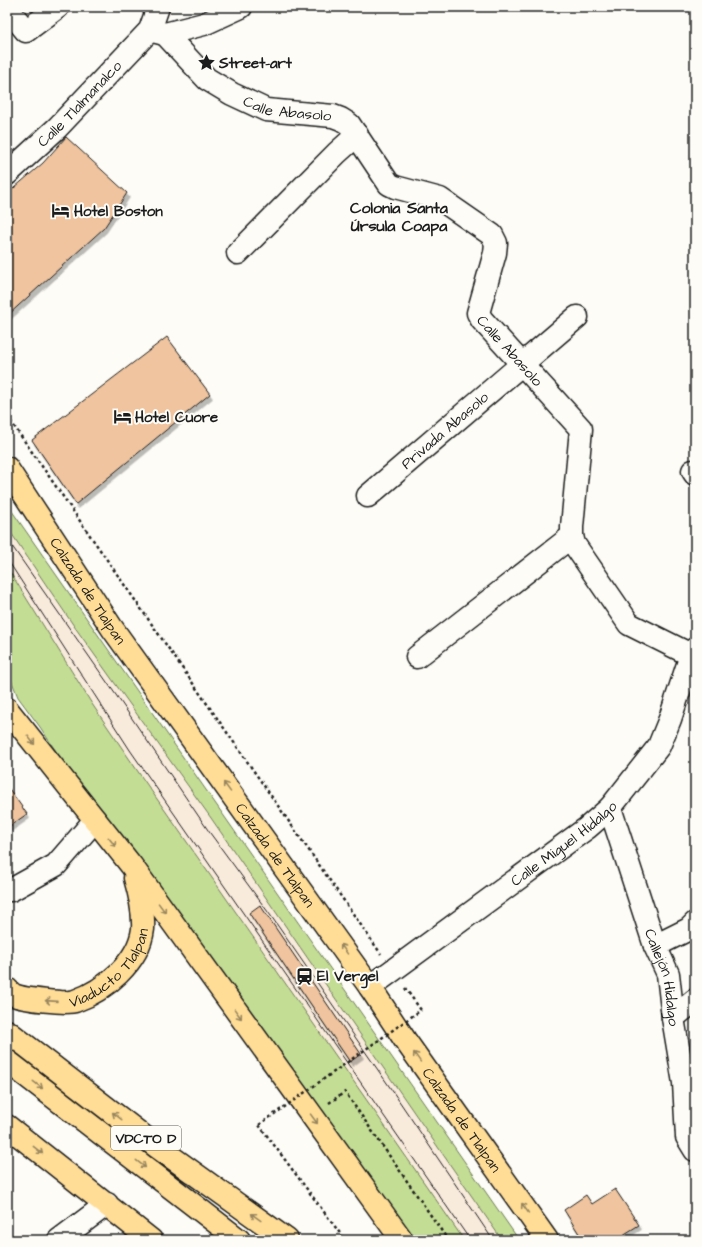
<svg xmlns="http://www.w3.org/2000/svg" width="702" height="1247" font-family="'Architects Daughter',sans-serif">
  <defs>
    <filter id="shadow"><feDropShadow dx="2.5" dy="4.5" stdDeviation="0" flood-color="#0004"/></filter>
  </defs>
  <rect width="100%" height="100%" fill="#fdfcf7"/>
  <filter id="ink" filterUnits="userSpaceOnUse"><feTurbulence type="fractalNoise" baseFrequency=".025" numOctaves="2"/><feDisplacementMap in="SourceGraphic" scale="8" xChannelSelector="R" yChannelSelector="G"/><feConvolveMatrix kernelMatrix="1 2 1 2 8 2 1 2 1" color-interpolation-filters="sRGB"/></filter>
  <g filter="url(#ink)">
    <path fill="#f9ebdc" d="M 7,527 L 74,626 L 211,818 L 502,1240 L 464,1240 L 141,776 L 92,704 L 7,567 Z"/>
    <path fill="#c3dd94" stroke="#707c58" d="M 7,504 L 519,1240 L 502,1240 L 211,818 L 74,626 L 7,527 Z
      M 7,567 L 92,704 L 141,776 L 464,1240 L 413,1240 L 77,783 L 40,727 L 18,697 L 12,682 L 7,652 Z"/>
    <path fill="#efc49e" stroke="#1c1c1c" filter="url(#shadow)" d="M 66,137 L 127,193 L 104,228 L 7,316 L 7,194 L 43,163 Z
      M 167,337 L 210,394 L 76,504 L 32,440 Z
      M 7,786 L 27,814 L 7,828 Z
      M 260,905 L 361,1054 L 350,1062 L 249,913 Z
      M 615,1189 L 639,1225 L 615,1240 L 583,1240 L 564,1210 L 586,1195 L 592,1204 Z"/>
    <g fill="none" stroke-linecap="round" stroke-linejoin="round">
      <defs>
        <g id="minor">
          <path d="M 7,8 L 26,31 L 58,7"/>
          <path d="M 153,31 L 165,34 L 204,24 L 241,7"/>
          <path id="s1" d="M 165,34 L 207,79 L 232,94 L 266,110 L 333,116 L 341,119 L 349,124 L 389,184 L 395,187 L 440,199 L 492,235 L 496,243 L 495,253 L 478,313 L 482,320 L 581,429 L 572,527 L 572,536 L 574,544 L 629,624 L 691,655"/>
          <path id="s2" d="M 7,174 L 57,128 L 150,30 L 158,7"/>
          <path d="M 238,253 L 337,153 L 357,135"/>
          <path d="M 693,471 L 695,474"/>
          <path id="s3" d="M 368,496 L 577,317"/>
          <path d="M 417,657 L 572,536"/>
          <path id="s4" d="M 610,808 L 655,946 L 668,974 L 673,1018 L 684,1083 L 687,1137 L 695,1150"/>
          <path d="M 7,890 L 11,890 L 56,865 L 95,820"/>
          <path d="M 655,946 L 689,929 L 695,923"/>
          <path id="s5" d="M 370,987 L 587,828 L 610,808 L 659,746 L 670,719 L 691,655 L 695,649"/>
          <path d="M 673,1018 L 695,1000"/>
          <path d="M 59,1240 L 107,1204"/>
        </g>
        <g id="major">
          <path id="s6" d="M 7,468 L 112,628 L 370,987 L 405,1040 L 547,1240"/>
          <path d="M 7,709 L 131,865 L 402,1240"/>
          <path id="s7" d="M 7,989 C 9,991 12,994 14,995 C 22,999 67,1004 75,1001 C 104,991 139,962 143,929 C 144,911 140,895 135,878"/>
          <path d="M 7,1126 L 151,1240"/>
        </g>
        <path id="highway" d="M 7,1031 L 156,1146 L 287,1240
          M 7,1061 L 239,1240"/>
      </defs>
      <use href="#minor" stroke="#1c1c1c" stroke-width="25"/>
      <use href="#major" stroke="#1c1c1c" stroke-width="25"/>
      <use href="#highway" stroke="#1c1c1c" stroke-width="25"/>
      <path stroke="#1c1c1c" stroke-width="2.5" stroke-dasharray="3 3" stroke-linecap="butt" d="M 7,416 L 381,954
        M 405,988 L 421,1010
        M 329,1103 L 345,1092 L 448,1240
        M 259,1125 L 345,1240"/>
      <use href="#minor" stroke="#fdfcf7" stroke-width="22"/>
      <use href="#major" stroke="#ffdd96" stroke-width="22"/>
      <use href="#highway" stroke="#ffdd96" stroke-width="22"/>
      <path stroke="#1c1c1c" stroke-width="1" d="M 7,539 L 116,695 L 210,833 L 271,916 L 387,1083 L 493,1240
        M 7,559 L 130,750 L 470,1240"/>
      <path stroke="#1c1c1c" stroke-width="2.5" stroke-dasharray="3 3" stroke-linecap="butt" d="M 259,1125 L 421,1010"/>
    </g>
    <defs><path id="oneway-shaft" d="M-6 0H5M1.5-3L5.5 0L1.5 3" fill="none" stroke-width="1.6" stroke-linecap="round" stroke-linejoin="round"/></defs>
    <g stroke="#99865f">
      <use href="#oneway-shaft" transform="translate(31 740) rotate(52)"/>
      <use href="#oneway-shaft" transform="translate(227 787) rotate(-126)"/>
      <use href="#oneway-shaft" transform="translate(112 842) rotate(51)"/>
      <use href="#oneway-shaft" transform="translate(162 908) rotate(54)"/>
      <use href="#oneway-shaft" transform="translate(344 949) rotate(-126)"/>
      <use href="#oneway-shaft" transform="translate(51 1001) rotate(-176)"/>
      <use href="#oneway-shaft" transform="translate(238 1014) rotate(54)"/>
      <use href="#oneway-shaft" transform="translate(417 1057) rotate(-125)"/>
      <use href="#oneway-shaft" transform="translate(38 1085) rotate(38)"/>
      <use href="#oneway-shaft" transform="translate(117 1116) rotate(-142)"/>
      <use href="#oneway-shaft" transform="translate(314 1119) rotate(54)"/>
      <use href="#oneway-shaft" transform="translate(38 1150) rotate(38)"/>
      <use href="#oneway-shaft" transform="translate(141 1164) rotate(38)"/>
      <use href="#oneway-shaft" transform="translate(525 1208) rotate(-125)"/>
      <use href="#oneway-shaft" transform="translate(256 1217) rotate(-144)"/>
    </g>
  </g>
  <defs>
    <symbol id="sight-bare" viewBox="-9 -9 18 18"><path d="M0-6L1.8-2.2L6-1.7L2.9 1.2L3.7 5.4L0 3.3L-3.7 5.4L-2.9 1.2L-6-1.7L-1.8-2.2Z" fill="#1c1c1c" stroke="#fdfcf7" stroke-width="2.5" paint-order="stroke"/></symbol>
    <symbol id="hotel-bare" viewBox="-9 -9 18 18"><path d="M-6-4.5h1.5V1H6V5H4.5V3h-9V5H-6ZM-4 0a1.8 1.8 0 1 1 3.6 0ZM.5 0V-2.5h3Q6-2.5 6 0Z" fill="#1c1c1c" stroke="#fdfcf7" stroke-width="2.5" paint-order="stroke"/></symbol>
    <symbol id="station-bare" viewBox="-9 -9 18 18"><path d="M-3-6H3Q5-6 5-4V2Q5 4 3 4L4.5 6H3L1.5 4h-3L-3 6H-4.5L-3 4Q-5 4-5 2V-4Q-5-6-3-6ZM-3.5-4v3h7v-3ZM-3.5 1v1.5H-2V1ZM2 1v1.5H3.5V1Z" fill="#1c1c1c" stroke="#fdfcf7" stroke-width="2.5" paint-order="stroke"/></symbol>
  </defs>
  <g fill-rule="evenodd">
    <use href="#sight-bare" x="194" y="50" width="25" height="25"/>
    <use href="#hotel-bare" x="48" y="198" width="25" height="25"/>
    <use href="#hotel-bare" x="110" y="404" width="25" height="25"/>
    <use href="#station-bare" x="292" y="964" width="25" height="25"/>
  </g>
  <g text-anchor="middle" stroke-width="4" stroke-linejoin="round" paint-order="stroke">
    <rect fill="#fdfcf7" stroke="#605f5e" stroke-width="1" x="111" y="1126" width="70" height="24" rx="3"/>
    <g font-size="14" font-weight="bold" fill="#1c1c1c">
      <text x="146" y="1143">VDCTO D</text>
    </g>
    <g font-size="15" font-weight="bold" fill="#1c1c1c" stroke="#fdfcf7" text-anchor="start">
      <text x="219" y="68">Street-art</text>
      <text x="74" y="216">Hotel Boston</text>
      <text x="135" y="422">Hotel Cuore</text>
      <text x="317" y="981">El Vergel</text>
    </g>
    <g font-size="15" fill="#1c1c1c" stroke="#fdfcf7">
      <text dy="5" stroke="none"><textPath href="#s2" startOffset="101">Calle Tlalmanalco</textPath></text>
      <text dy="5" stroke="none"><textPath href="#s1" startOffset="149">Calle Abasolo</textPath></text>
      <text dy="5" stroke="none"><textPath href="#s1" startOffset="533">Calle Abasolo</textPath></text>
      <text dy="5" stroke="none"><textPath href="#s3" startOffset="101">Privada Abasolo</textPath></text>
      <text dy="5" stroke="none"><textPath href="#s6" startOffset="147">Calzada de Tlalpan</textPath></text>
      <text dy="5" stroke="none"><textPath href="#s5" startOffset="241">Calle Miguel Hidalgo</textPath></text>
      <text dy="5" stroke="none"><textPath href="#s6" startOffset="471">Calzada de Tlalpan</textPath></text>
      <text dy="5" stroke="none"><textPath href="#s7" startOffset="120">Viaducto Tlalpan</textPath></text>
      <text dy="5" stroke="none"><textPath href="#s4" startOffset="178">Callejón Hidalgo</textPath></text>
      <text dy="5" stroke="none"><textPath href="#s6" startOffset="795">Calzada de Tlalpan</textPath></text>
    </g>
    <g font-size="16" font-weight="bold" fill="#1c1c1c" stroke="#fdfcf7">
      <text x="399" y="213">Colonia Santa<tspan x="399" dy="18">Úrsula Coapa</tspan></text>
    </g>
  </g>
  <rect width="702" height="1247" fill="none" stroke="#fdfcf7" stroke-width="24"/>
  <rect x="12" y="12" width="678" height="1223" fill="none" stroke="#1c1c1c" stroke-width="1.5" filter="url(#ink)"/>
</svg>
